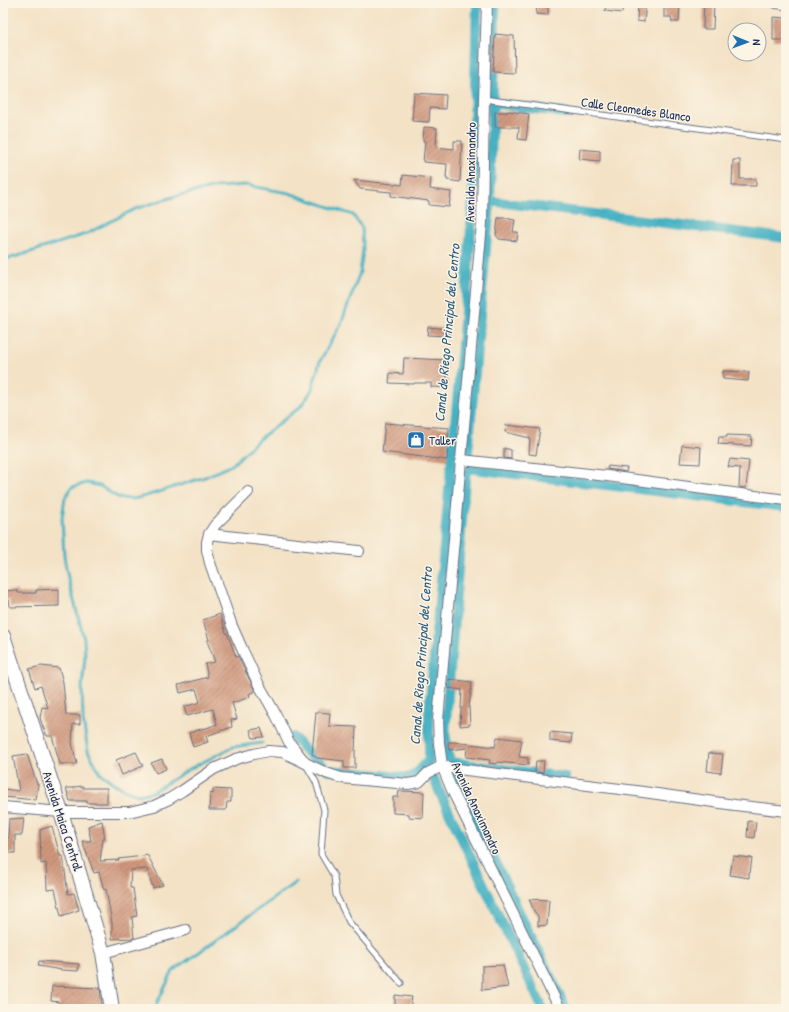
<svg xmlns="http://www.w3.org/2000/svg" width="789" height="1012" font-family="'Patrick Hand',sans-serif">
  <defs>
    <pattern id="building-hatch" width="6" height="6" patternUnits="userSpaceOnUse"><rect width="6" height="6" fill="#d0987d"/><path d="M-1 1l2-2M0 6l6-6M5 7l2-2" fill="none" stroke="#a87c6a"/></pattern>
  </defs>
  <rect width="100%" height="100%" fill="#fcf5e5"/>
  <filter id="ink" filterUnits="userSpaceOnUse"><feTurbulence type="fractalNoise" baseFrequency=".025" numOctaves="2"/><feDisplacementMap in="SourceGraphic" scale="8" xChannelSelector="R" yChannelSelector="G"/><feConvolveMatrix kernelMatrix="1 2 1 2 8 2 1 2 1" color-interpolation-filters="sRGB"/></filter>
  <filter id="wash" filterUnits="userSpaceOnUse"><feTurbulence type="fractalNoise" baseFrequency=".012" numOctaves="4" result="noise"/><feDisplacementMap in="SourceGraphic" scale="16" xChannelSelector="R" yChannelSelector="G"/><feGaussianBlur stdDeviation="0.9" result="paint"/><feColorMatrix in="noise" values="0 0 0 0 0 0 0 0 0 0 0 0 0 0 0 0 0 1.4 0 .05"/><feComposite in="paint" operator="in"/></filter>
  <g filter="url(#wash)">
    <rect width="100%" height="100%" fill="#f3e2c6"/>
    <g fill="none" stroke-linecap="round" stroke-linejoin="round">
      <path stroke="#45b1c3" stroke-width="3" d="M 3,260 L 18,256 L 86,234 L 135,209 L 173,197 L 216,187 L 245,185 L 289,193 L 353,215 L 362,228 L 363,250 L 360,272 L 341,324 L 320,361 L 311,392 L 300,407 L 258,440 L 232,465 L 205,477 L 146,496 L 133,499 L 119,498 L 100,486 L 87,483 L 72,487 L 65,498 L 62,518 L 64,556 L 68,578 L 84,639 L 85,656 L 82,688 L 83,720 L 88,751 L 100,773 L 115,784 L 125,790 L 139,795 L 152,792 L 191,768 L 233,747 L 262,743
        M 156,1009 L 157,1003 L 173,971 L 296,882"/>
      <path stroke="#45b1c3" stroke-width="10" d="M 492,103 L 566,113
        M 490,201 L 786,238
        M 468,452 L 490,201 L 495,3
        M 293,737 L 308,753 L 328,770 L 409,778 L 418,772 L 429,760 L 429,714 L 465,313 L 473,198 L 475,81 L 477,3
        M 450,762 L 565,777
        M 450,763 L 445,733 L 466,468 L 786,507
        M 455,776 L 460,789 L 566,1009
        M 434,779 L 441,795 L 543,1009"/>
    </g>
    <g id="blocks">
      <path fill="url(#building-hatch)" d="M 537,3 L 548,3 L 548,15 L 536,14 Z
        M 606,3 L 623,3 L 622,13 L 605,11 Z
        M 638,3 L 646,3 L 644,22 L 637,21 Z
        M 664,3 L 680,3 L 679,22 L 672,22 L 671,17 L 664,17 Z
        M 704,3 L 714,3 L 713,29 L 703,29 Z
        M 773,17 L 786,18 L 786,40 L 773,40 Z
        M 495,34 L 514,36 L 515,73 L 493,72 Z
        M 414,93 L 446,95 L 445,109 L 430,108 L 429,122 L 412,121 Z
        M 508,111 L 529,114 L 526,140 L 518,139 L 519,127 L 495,127 L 495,112 L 508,112 Z
        M 424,127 L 437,128 L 436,147 L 454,149 L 454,141 L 462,141 L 460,182 L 447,180 L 447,177 L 446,177 L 447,164 L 423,162 L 425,141 L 423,141 Z
        M 580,149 L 600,151 L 600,161 L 579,159 Z
        M 733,160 L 740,160 L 740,179 L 756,179 L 756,186 L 732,186 Z
        M 403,175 L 431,178 L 430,189 L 451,192 L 449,207 L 429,205 L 429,201 L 391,196 L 391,192 L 360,189 L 354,180 L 402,185 Z
        M 498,218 L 509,218 L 509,219 L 515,220 L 513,232 L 518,232 L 517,241 L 499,239 L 496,235 Z
        M 428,327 L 449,329 L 449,336 L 427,335 Z
        M 404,358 L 447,360 L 447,380 L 448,380 L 448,388 L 431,387 L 431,383 L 414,383 L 414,384 L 389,383 L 390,373 L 403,374 Z
        M 723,371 L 749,372 L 748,381 L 723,379 Z
        M 385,423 L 449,428 L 447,460 L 382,452 Z
        M 506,425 L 540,429 L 536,455 L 529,454 L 530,438 L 505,432 Z
        M 727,435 L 752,436 L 751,446 L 718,444 L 719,437 L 727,437 Z
        M 682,445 L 701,447 L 700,464 L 680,463 Z
        M 504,448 L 511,450 L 511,459 L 504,458 Z
        M 730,459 L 749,461 L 746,488 L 739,487 L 740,468 L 728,467 Z
        M 608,466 L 627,468 L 626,472 L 607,469 Z
        M 59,589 L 59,606 L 10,607 L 9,600 L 3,600 L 3,591 L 17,590 L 18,593 L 36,593 L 36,590 Z
        M 220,614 L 226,633 L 227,633 L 236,657 L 238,656 L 255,691 L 249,694 L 250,697 L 232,703 L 237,719 L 231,720 L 232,727 L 206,736 L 208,742 L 193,747 L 189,733 L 204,728 L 204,729 L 217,724 L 213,709 L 187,716 L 184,707 L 200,702 L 196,689 L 180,693 L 178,685 L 208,677 L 205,664 L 215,662 L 207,641 L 209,640 L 203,620 Z
        M 41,666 L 59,668 L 63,682 L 66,715 L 80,715 L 80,724 L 73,724 L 72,743 L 77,764 L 60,764 L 52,736 L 47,736 L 43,727 L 40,718 L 42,707 L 48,708 L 41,686 L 35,688 L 29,669 Z
        M 449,679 L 472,682 L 469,707 L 470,725 L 460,726 L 462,690 L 448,688 Z
        M 316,712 L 330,713 L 329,726 L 356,727 L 355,754 L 355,768 L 344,768 L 344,761 L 317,758 L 312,754 Z
        M 261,728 L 264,737 L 253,738 L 250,730 Z
        M 550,732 L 572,734 L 571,743 L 550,741 Z
        M 497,737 L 522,740 L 519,757 L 528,758 L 528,765 L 497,762 L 497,764 L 489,763 L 490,760 L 466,757 L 467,748 L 449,750 L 448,742 L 454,742 L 495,747 Z
        M 136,752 L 143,766 L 122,775 L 116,760 Z
        M 709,753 L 723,754 L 721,773 L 707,771 Z
        M 27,754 L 37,784 L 38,784 L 36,800 L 3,797 L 3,789 L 19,791 L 13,756 Z
        M 162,759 L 166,769 L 156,773 L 151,763 Z
        M 536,761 L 544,761 L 543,773 L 535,772 Z
        M 83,786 L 83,788 L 107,788 L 107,803 L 87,803 L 87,801 L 70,801 L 66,788 L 74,788 L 74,787 Z
        M 213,789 L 231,790 L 231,802 L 227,802 L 226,810 L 209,810 L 210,793 L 213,794 Z
        M 399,791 L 424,792 L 423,818 L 409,817 L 409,814 L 393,813 L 393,797 L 398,797 Z
        M 24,818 L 22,835 L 15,835 L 15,853 L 3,853 L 3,838 L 8,838 L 9,819 Z
        M 102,821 L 105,839 L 103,839 L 100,861 L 119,860 L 118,859 L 144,856 L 144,855 L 147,854 L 163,885 L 153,888 L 147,869 L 131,870 L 130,888 L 133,888 L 137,916 L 132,917 L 134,938 L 133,938 L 112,939 L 112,923 L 106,889 L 104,890 L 99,872 L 94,873 L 82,841 L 91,841 L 88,826 Z
        M 748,821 L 756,822 L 754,838 L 747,837 Z
        M 52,826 L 60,856 L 63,856 L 68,894 L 74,893 L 79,910 L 61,916 L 55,889 L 47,890 L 46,863 L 41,864 L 40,830 Z
        M 733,856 L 752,858 L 750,873 L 749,873 L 749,878 L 730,875 Z
        M 529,899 L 549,900 L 547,925 L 538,926 L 538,916 L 534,911 Z
        M 39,961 L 67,963 L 79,964 L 78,971 L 62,970 L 38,966 Z
        M 503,965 L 508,987 L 482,990 L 482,966 Z
        M 52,986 L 100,988 L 101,997 L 102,1009 L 59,1009 L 59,1002 L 51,1001 Z
        M 395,995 L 412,997 L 410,1009 L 395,1009 Z"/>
    </g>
  </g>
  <g filter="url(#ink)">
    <use href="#blocks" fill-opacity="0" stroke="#676e82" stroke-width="1"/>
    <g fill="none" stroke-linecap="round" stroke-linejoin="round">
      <defs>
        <path id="lane" d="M 484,99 L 786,140
          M 306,765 L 316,782 L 324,810 L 321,854 L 334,876 L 336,895 L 349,922 L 401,983"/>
        <path id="street" d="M 487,3 L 484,99 L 482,223 L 438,720 L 439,743 L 442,766 L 452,790 L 560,1009
          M 776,3 L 786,4
          M 462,460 L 607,476 L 786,500
          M 248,492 L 215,525 L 209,534 L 207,542 L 207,550 L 210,563 L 232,626 L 243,651 L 259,685 L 276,715 L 289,742 L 304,761
          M 209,534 L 359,551
          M 3,807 L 61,812 L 129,812 L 154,806 L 169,799 L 182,791 L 214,769 L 236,759 L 254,754 L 268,751 L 283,752 L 326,773 L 341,778 L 408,784 L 419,782 L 428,773 L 442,766 L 458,769 L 636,791 L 735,805 L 786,811
          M 103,953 L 186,930"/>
        <path id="secondary" d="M 3,636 L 61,812 L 103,953 L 112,1009"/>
      </defs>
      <use href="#lane" stroke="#676e82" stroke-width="7"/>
      <use href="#street" stroke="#676e82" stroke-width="12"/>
      <use href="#secondary" stroke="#676e82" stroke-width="16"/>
      <use href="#lane" stroke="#fff" stroke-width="5"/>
      <use href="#street" stroke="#fff" stroke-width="10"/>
      <use href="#secondary" stroke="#fff" stroke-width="14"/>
    </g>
  </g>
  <defs>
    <symbol id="shop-square" viewBox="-11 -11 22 22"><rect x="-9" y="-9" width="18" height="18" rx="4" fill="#1f6fb2" stroke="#fcf5e5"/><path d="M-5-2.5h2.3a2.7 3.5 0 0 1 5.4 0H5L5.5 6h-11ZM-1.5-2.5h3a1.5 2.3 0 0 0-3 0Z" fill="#fff"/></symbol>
  </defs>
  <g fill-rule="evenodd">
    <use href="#shop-square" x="406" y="430" width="20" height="20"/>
  </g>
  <g text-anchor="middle" stroke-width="3" stroke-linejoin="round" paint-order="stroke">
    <g font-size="13" fill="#1b2f5e" stroke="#fcf5e5">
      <text transform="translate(636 109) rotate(8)" y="5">Calle Cleomedes Blanco</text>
      <text transform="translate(470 172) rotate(-89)" y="5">Avenida Anaximandro</text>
      <text transform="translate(477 808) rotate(65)" y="5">Avenida Anaximandro</text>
      <text transform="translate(63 821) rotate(72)" y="5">Avenida Maica Central</text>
    </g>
    <g font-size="13" fill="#1b2f5e" stroke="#fcf5e5" text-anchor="start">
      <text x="429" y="445">Taller</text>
    </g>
    <g font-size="14" font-style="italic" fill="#2a5c81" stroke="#fcf5e5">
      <text transform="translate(447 333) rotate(-85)" y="5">Canal de Riego Principal del Centro</text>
      <text transform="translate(421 656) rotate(-86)" y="5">Canal de Riego Principal del Centro</text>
    </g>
  </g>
  <rect width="789" height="1012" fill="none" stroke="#fcf5e5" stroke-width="16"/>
  <g transform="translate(747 42) rotate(91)"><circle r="19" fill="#fcf5e5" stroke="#a2a6af"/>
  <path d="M0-3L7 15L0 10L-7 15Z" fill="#1f6fb2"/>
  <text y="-6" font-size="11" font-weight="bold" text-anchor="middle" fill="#1b2f5e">N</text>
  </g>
</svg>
